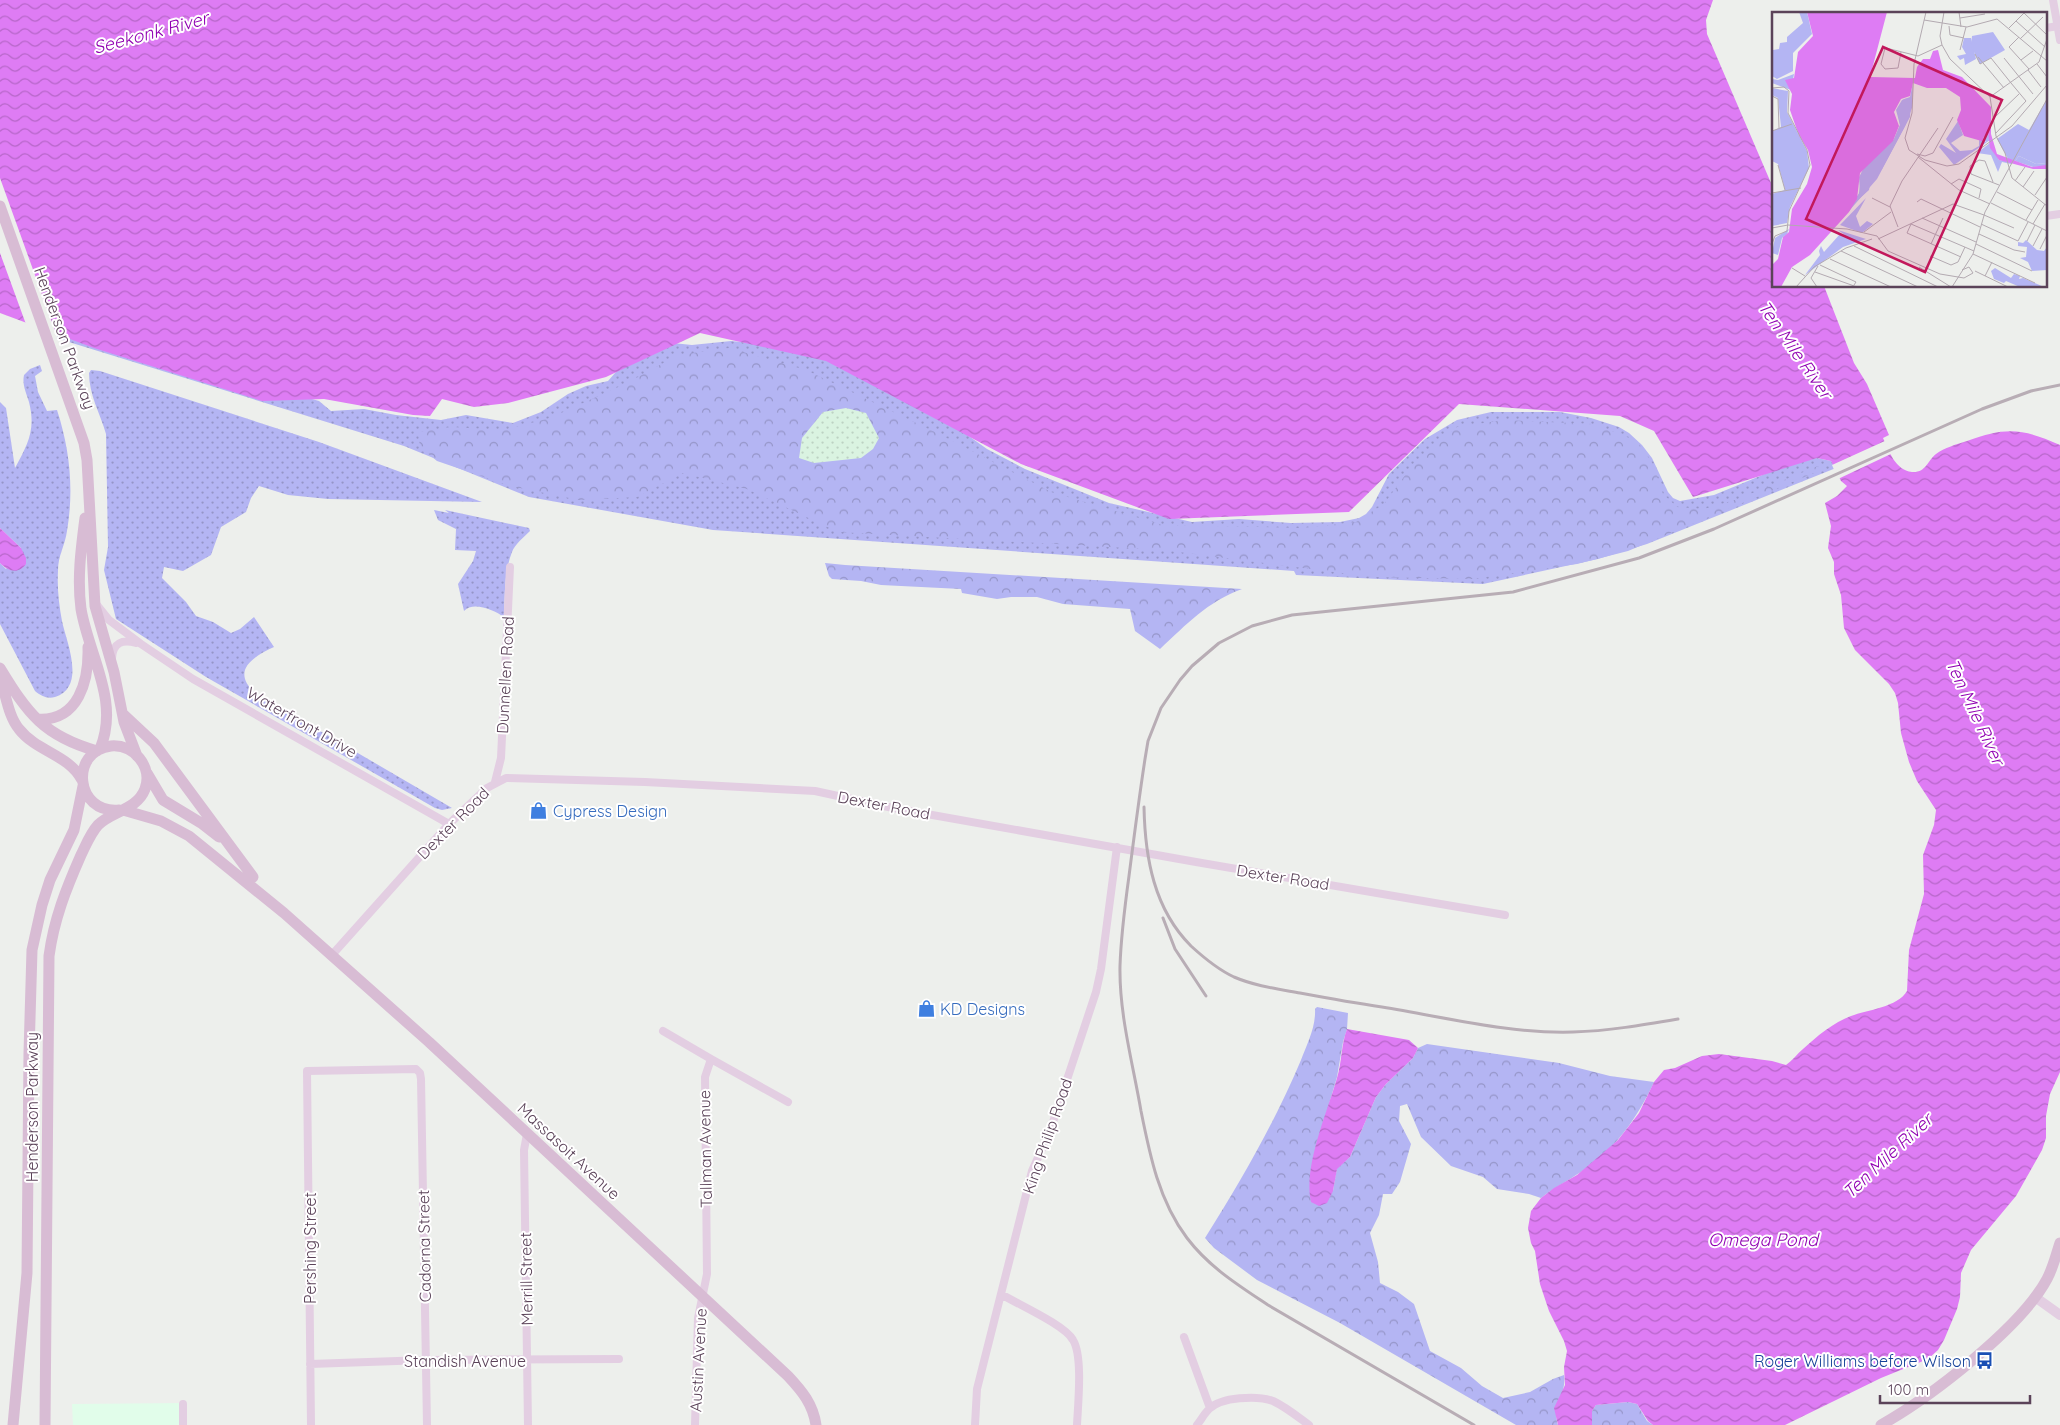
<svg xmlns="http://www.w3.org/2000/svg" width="2060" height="1425" font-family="Quicksand,sans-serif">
  <defs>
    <pattern id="grass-dots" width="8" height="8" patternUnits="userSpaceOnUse" patternTransform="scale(1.25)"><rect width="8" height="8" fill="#b4b5f3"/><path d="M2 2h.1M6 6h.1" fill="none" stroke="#9595c8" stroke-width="1.8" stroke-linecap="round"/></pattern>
    <pattern id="forest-crowns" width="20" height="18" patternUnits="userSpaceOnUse" patternTransform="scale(1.25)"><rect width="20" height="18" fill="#b4b5f3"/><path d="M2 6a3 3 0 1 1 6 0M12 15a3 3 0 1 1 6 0" fill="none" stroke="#9595c8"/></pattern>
    <pattern id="sand-dots" width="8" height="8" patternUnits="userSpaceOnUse" patternTransform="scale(1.25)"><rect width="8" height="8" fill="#daf3e1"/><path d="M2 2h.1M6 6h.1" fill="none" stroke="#bdd2c3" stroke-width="1.8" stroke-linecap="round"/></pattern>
    <pattern id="water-waves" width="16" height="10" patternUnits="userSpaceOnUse" patternTransform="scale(1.25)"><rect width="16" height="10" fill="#de7cf4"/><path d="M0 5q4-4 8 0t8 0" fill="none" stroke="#b767c9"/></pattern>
  </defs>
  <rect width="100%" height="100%" fill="#edefec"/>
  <path fill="#e1fdea" d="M 187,1403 L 187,1408 L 183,1409 L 182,1425 L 73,1425 L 72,1404 Z"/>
  <path fill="url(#grass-dots)" d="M 53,326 L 312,399 L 319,401 L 331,411 L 364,409 L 396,415 L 441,420 L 466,415 L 513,423 L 541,412 L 568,394 L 586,386 L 608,381 L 622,365 L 663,342 L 692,345 L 731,341 L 809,349 L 959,429 L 987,449 L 1025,469 L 1109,503 L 1192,522 L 1239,519 L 1291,523 L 1340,522 L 1359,518 L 1366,514 L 1372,507 L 1389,474 L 1425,439 L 1457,420 L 1491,412 L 1560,412 L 1591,418 L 1619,427 L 1629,433 L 1642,445 L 1652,458 L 1668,492 L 1673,498 L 1680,501 L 1714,495 L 1789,464 L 1817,458 L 1831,461 L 1836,468 L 1647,544 L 1598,559 L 1483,584 L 1296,575 L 1294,571 L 713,530 L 529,497 L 404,446 L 56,338 Z
    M 40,365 L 42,371 L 35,376 L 38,392 L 47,411 L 57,410 C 70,450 74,490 67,531 C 65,546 58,555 58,571 C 57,588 59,605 62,621 C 66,641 87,687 55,697 C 47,699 41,696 35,691 L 0,624 L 0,563 L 6,569 L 21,548 L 0,528 L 0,402 L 6,408 L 15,468 C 28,444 36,430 29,402 C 26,392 22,385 24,375 L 30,369 Z
    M 91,370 L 100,371 L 319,442 L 482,502 L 328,499 L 288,495 L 259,486 L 251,498 L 246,512 L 221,527 L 211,555 L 183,571 L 164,567 L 162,578 L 186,602 L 196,616 L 213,622 L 231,633 L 240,629 L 254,617 L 274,647 C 252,657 231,671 255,693 L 452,808 L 442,810 L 435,808 L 206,677 L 116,619 L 104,570 L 108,547 L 106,434 C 100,413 89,395 89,373 Z
    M 434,510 L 449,513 L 445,510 L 529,528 L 530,531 C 524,537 515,544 512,552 C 504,572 505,595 504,617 C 494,610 473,601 464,611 L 458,584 L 473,561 L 476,551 L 455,550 L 456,529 L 438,520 Z"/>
  <path fill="url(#forest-crowns)" d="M 729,348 L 806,370 L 941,435 L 1051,492 L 1163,525 L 1302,528 L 1356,522 L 1384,504 L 1414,463 L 1457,427 L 1504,420 L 1594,424 L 1637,441 L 1653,464 L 1663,494 L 1677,507 L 1704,509 L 1738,499 L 1818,466 L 1821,470 L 1628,551 L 1577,564 L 1472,579 L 1373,577 L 1163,550 L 838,532 L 747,489 L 683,473 L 637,497 L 579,500 L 510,486 L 437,461 L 420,447 L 418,432 L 451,427 L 504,430 L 550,418 L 627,383 L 678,355 Z
    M 825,563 L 845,565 L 1242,589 C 1207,602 1187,624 1160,649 L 1135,631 L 1130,609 L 1063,604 L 1037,597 L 1011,597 L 997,599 L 962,593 L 961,589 L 881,585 L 861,581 L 832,579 L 829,576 Z
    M 1317,1007 L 1348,1013 L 1347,1029 L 1343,1042 L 1337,1077 L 1324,1121 L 1333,1191 L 1337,1168 L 1350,1157 L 1376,1097 L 1386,1084 L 1413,1058 L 1418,1048 L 1427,1044 L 1559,1063 L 1610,1076 L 1654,1082 C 1637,1119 1612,1154 1576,1175 C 1564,1183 1552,1189 1541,1198 L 1529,1194 L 1497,1189 L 1483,1177 L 1451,1166 L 1421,1137 L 1407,1104 L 1400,1106 L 1399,1121 L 1411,1144 L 1400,1182 L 1392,1194 L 1383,1194 L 1379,1215 L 1370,1233 L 1378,1262 L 1380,1283 L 1398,1292 L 1414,1304 L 1430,1351 L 1461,1368 L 1482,1386 L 1503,1398 L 1530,1392 L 1553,1379 L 1564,1375 C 1567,1392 1552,1409 1558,1425 L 1516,1425 L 1340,1323 L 1257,1280 L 1214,1248 L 1205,1238 C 1241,1181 1275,1122 1301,1060 C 1307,1044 1316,1027 1315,1009 Z
    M 1628,1402 L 1637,1404 L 1647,1421 L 1653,1425 L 1592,1425 L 1592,1411 L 1596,1405 Z"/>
  <path fill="url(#sand-dots)" d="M 846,408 L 866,413 L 879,438 L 873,449 L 861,458 L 814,463 L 799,458 L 802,438 L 823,412 Z"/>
  <path fill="url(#water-waves)" d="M 0,0 L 1713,0 L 1706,20 L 1707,34 L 1774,190 L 1774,286 L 1824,286 L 1854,363 L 1867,384 L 1889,435 L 1883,438 C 1889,451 1895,470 1912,472 C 1926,473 1927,461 1936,454 C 1944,448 1957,444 1967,441 C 2006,427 2022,428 2060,445 L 2060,1072 L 2050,1094 L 2046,1116 L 2046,1138 L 2042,1150 L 2016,1196 L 1971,1250 L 1961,1273 L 1960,1297 L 1957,1309 L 1944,1340 L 1938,1350 L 1928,1359 L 1881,1378 L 1785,1425 L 1653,1425 L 1648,1421 L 1637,1404 L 1628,1402 L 1596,1405 L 1592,1411 L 1592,1425 L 1558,1425 L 1554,1408 L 1565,1385 L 1564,1367 L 1567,1351 L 1564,1341 L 1549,1311 L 1540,1284 L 1535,1251 L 1531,1243 L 1528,1228 L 1531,1211 L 1541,1198 L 1554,1188 L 1577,1175 L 1618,1140 L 1639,1113 L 1654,1082 L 1664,1070 L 1675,1068 L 1702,1056 L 1719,1054 L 1772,1061 L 1786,1065 C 1792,1061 1797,1054 1803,1049 C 1816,1037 1834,1022 1851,1016 C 1867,1010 1898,1007 1907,991 L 1909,950 L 1924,894 L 1923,855 L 1934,825 L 1936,810 L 1917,781 L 1909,762 L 1901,733 L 1898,703 L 1895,693 L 1889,684 L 1855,650 L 1844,628 L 1841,595 L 1834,574 L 1834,562 L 1828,548 L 1831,526 L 1825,503 L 1837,496 L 1847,486 L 1841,481 L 1831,461 L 1817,458 L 1693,497 L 1654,431 L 1620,416 L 1459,404 L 1349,512 L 1169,519 L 1021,464 L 826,361 L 700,333 L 606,377 L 508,403 L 474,407 L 442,399 L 430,416 L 413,415 L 324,399 L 262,401 L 94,348 L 0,313 Z
    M 0,528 L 21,548 L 26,558 L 26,564 C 18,575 8,571 0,563 Z
    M 1347,1029 L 1409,1040 L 1418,1048 L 1413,1058 L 1386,1084 L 1376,1097 L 1350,1157 L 1337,1169 L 1333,1191 L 1327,1203 L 1319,1206 L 1311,1202 C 1303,1167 1327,1113 1337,1078 C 1342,1062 1341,1045 1347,1029 Z"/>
  <path fill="#edefec" d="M 0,178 L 58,339 L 27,327 L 0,253 Z
    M 1887,440 L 1893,453 L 1838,479 L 1832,465 Z"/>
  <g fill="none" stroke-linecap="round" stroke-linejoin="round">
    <path stroke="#e3cee2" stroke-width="8" d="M 2053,0 L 2060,40
      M 2046,28 L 2058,26
      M 2046,216 L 2060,214
      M 97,605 L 109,620 L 141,644 L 193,679 L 449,824
      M 112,658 C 113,643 122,639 136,643
      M 495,782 L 501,758 L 510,567
      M 331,956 L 449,824 L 487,788 L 506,778 L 645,782 L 815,791 L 893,808 L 1196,862 L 1505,915
      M 663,1031 L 711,1059 L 705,1077 L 707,1274 L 698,1318 L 695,1425
      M 711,1059 L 788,1102
      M 527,1134 L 524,1150 L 528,1425
      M 1001,1294 C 1017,1304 1065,1325 1073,1340 C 1083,1356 1078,1404 1077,1425
      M 1184,1337 L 1210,1408
      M 310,1364 L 426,1360 L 619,1359
      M 183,1404 L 183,1425
      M 311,1425 L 307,1071 L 416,1069 L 420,1073 L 421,1079 L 427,1425
      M 975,1425 L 977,1389 L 1032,1171 L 1050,1131 L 1096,992 L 1101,969 L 1117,847
      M 1197,1425 C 1201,1420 1204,1414 1209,1409 C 1221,1397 1257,1395 1273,1401 C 1286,1407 1298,1417 1309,1425"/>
    <path stroke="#e3cee2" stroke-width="10" d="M 2035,1297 L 2060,1315"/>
    <path stroke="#d8bcd4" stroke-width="11" d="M 0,206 L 84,443 L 87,460 L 95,606 L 114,672 L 124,722 L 137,756
      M 85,518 C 81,549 77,578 81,609 C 89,656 120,701 100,749
      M 0,668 C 28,714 44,736 97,751
      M 0,678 C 6,694 8,716 19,729 C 37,752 68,754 82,780
      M 124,715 L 154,743 L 253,877
      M 37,719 C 79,722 89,680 88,647
      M 147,773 L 163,800 L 201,823 L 219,837
      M 123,810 L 161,821 L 189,836 L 284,913 L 429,1042 L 788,1376 C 802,1391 813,1404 816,1425
      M 13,1425 L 27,1273 L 29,1053 L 32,950 L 42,905 L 50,880 L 74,830 L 83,786
      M 45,1425 L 49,956 C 54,919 66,889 81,855 C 86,845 90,834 98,825 C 112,811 137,810 145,789 C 153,767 134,744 111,746 C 69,751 75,814 119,810
      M 1881,1425 C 1929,1398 2021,1328 2047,1279 C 2053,1268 2056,1255 2060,1243"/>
    <path stroke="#b8adb5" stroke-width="3" d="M 1144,807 C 1145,858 1154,909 1191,946 C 1203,957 1219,970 1234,977 C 1255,986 1278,989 1300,993 C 1327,998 1355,1003 1382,1007 C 1445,1017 1509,1034 1573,1032 C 1608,1031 1643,1025 1678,1019
      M 1163,918 L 1175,949 L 1206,996
      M 1474,1425 L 1268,1305 C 1238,1285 1209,1267 1187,1238 C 1159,1201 1150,1156 1141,1111 C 1133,1064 1119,1014 1120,966 C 1121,935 1125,905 1129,876 C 1134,837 1139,798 1145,759 L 1148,741 L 1161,708 L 1180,680 L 1192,666 L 1219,643 L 1252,626 L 1292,615 L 1513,592 L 1639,558 L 1714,529 L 1982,409 L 2031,391 L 2060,385"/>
  </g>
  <defs>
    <symbol id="shop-bare" viewBox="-9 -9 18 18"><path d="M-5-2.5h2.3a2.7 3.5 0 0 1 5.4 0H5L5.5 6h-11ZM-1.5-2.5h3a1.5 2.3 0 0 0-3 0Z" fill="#3f7fe0" stroke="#fff" stroke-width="2.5" paint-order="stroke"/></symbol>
    <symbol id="bus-bare" viewBox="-9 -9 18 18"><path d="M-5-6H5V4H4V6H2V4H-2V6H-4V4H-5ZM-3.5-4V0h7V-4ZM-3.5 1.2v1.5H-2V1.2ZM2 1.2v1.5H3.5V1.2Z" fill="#1a4fb4" stroke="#fff" stroke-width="2.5" paint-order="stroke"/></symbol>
  </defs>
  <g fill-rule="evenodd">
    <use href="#shop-bare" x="526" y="798" width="25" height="25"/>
    <use href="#shop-bare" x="914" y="996" width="25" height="25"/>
    <use href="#bus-bare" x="1972" y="1348" width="25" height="25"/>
  </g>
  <g text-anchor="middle" stroke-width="4" stroke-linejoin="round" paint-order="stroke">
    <g font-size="16" fill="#5b4359" stroke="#fff">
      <text transform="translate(65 338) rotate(70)" y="6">Henderson Parkway</text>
      <text transform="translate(505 675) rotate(-87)" y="6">Dunnellen Road</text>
      <text transform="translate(302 722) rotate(30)" y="6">Waterfront Drive</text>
      <text transform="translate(884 805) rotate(11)" y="6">Dexter Road</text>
      <text transform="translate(453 823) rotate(-45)" y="6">Dexter Road</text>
      <text transform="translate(1283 877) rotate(9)" y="6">Dexter Road</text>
      <text transform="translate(32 1107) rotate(-90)" y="6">Henderson Parkway</text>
      <text transform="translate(1047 1136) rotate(-71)" y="6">King Philip Road</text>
      <text transform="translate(705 1149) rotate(-91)" y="6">Tallman Avenue</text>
      <text transform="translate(569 1151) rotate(43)" y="6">Massasoit Avenue</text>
      <text transform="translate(424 1246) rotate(-91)" y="6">Cadorna Street</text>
      <text transform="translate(310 1248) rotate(-90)" y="6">Pershing Street</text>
      <text transform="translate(526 1279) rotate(-91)" y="6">Merrill Street</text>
      <text transform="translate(698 1360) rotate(-87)" y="6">Austin Avenue</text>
      <text x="465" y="1367">Standish Avenue</text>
    </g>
    <g font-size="16" fill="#366cbe" stroke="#fff" text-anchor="start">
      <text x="553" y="817">Cypress Design</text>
      <text x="940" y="1015">KD Designs</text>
    </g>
    <g font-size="16" fill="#164399" stroke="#fff" text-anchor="end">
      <text x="1971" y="1367">Roger Williams before Wilson</text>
    </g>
    <g font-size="18" font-style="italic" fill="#9000b1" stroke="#fff">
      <text transform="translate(151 33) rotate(-15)" y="6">Seekonk River</text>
      <text transform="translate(1795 350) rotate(55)" y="6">Ten Mile River</text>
      <text transform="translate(1975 712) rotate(65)" y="6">Ten Mile River</text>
      <text transform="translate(1888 1156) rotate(-43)" y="6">Ten Mile River</text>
      <text x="1763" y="1246">Omega Pond</text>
    </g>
  </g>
  <g transform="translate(1772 12)">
    <rect width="275" height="275" fill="#edefec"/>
    <path d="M 141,71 L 138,105 L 105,167 L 63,215 L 88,180 L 87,165 L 93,154 L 122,127 L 128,113 L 124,98 L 130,88 L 138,85 ZM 275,87 L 275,151 L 264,152 L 247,144 L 243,149 L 236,147 L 225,127 L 246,112 L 257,118 ZM 94,186 L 84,204 L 88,215 L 95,209 L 101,212 L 90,221 L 68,213 ZM 66,218 L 94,227 L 71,235 L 33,263 L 48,243 L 47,239 L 49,234 L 52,240 L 68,222 L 73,223 Z" fill="#b4b5f3"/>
    <path d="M 27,0 L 35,0 L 40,22 L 21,41 L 21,59 L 5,67 L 0,64 L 0,28 L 1,38 L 7,37 L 8,31 L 15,30 L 15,25 L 31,11 ZM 192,26 L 199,26 L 204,47 L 193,53 L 192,46 L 188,48 L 185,44 L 194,42 L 190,35 ZM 141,73 L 140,96 L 133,114 L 110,157 L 99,168 L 97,178 L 86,188 L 90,159 L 121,130 L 128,113 L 125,97 L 132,87 L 139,86 ZM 186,109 L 191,123 L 179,131 L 188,139 L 200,138 L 207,134 L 207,128 L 214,130 L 211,126 L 216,120 L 218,128 L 182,153 L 167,135 L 169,132 L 184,141 L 174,127 ZM 218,131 L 227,148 L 241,150 L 239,152 L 230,150 L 226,160 L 219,143 L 205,141 ZM 247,144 L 264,152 L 275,151 L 275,154 L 261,155 L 243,149 ZM 17,217 L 15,222 L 10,226 L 6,243 L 0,241 L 3,226 ZM 254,228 L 265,238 L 272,239 L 275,235 L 275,258 L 260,259 L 256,250 L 248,246 L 254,245 L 255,235 L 246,234 L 246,230 L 251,231 ZM 223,256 L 239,266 L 242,262 L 248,264 L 247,267 L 251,266 L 272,275 L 248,275 L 234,269 L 232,271 L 222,267 L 219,259 Z" fill="#b4b5f3"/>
    <path d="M 22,62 L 19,78 L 0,71 L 0,67 L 6,68 Z" fill="#b4b5f3"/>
    <path d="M 221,20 L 233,38 L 208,52 L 199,34 L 200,24 ZM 0,76 L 16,79 L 15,100 L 35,139 L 37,156 L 18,195 L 15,211 L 0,214 L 0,182 L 13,178 L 6,152 L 0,149 L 0,119 L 9,115 L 6,86 L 0,83 Z" fill="#b4b5f3"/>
    <path d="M 35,0 L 115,0 L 98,65 L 143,66 L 145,55 L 151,47 L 158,47 L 161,39 L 166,38 L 171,58 L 190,65 L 219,95 L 219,122 L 225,142 L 260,155 L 274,153 L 275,157 L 261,157 L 227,148 L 218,136 L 216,120 L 211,126 L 213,130 L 192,124 L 185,108 L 189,98 L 188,85 L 174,76 L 155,76 L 141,71 L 138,84 L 129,87 L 122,100 L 127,114 L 121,129 L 88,161 L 85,187 L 77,200 L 38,243 L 20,255 L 9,275 L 0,275 L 0,253 L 6,247 L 11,225 L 17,220 L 20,197 L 35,172 L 40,155 L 36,138 L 27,124 L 18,98 L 20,82 L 13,68 L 22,66 L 26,40 L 41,24 Z" fill="#de7cf4"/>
    <path fill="none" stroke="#b3aab1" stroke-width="1" d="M 154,0 L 142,52 L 140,101 L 133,126 L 137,138 L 153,148 L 175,154 L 187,152 L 240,114 L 275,73M 172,0 L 168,24 L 170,33 L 178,47 L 218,85 L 224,124 L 233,141 L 240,166 L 275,194M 187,0 L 189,15M 252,1 L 275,23M 188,6 L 213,2M 152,8 L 195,15 L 225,7 L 275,49M 244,9 L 273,35M 177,14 L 178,23 L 192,26M 237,16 L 252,1M 247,25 L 237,35 L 257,57M 248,27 L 271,5M 110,35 L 146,44 L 170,33M 113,36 L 109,52 L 113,57 L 126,56 L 129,40M 188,38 L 194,15M 203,42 L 208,52 L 219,46 L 239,71M 206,45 L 232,76M 232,46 L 261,82M 249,48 L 261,39M 265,52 L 275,65M 256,58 L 269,75M 0,76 L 12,75 L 17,79 L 16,101 L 35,138 L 38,153 L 17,199 L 15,219 L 3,224 L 0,232M 0,84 L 6,87 L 7,116M 218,85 L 267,50 L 275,27M 223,105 L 247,82M 0,119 L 20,112M 224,121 L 254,89 L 239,71M 145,142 L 153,144 L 161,141 L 181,105M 146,145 L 187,178 L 218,192M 6,153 L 13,178M 243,169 L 253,155M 221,170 L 213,149 L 207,148 L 198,154 L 199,162 L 227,173M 179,172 L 187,167 L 209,177 L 207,186M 251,175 L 262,159M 225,180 L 260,198M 0,181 L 29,176M 263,183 L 275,165M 100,186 L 118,195M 145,190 L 149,187 L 208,215M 219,191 L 275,219M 212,203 L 242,216M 150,206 L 204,230M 254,208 L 266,188M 209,212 L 246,229 L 256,210M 261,212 L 273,192M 126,215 L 118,194 L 130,169 L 166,116M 0,216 L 16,213 L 75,217 L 105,224 L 116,239 L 168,262 L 192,266 L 201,261 L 197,255 L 190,258M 92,220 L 119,200M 207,222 L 242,238 L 253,240M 106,227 L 181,192 L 212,203M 255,229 L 263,213M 159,232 L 171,206M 204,232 L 260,259M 82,234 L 166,275M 261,234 L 270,217M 268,237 L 275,223M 69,239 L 146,275M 201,242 L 263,271M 158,244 L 179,253 L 186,250 L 193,235M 189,245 L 135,221 L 139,212 L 202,239M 58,247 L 119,275M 48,253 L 84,270 L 82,273M 147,255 L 179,275M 20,256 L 33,264M 203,259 L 236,275M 43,260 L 85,275M 213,264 L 220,250M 24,275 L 42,255 L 74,236 L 100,227M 45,275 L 39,266 L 46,254M 180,275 L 201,242 L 213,200 L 275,87"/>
    <path fill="#c2185b" fill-opacity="0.15" stroke="#c2185b" stroke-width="2.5" d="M 111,35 L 230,88 L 153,260 L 34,207 Z"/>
    <rect width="275" height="275" fill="none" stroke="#5b4359" stroke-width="2.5"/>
  </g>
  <path d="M1880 1395v8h150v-8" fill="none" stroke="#5b4359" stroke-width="2.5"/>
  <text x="1888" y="1395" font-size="15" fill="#5b4359" stroke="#ffffff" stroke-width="4" paint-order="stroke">100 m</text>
</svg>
